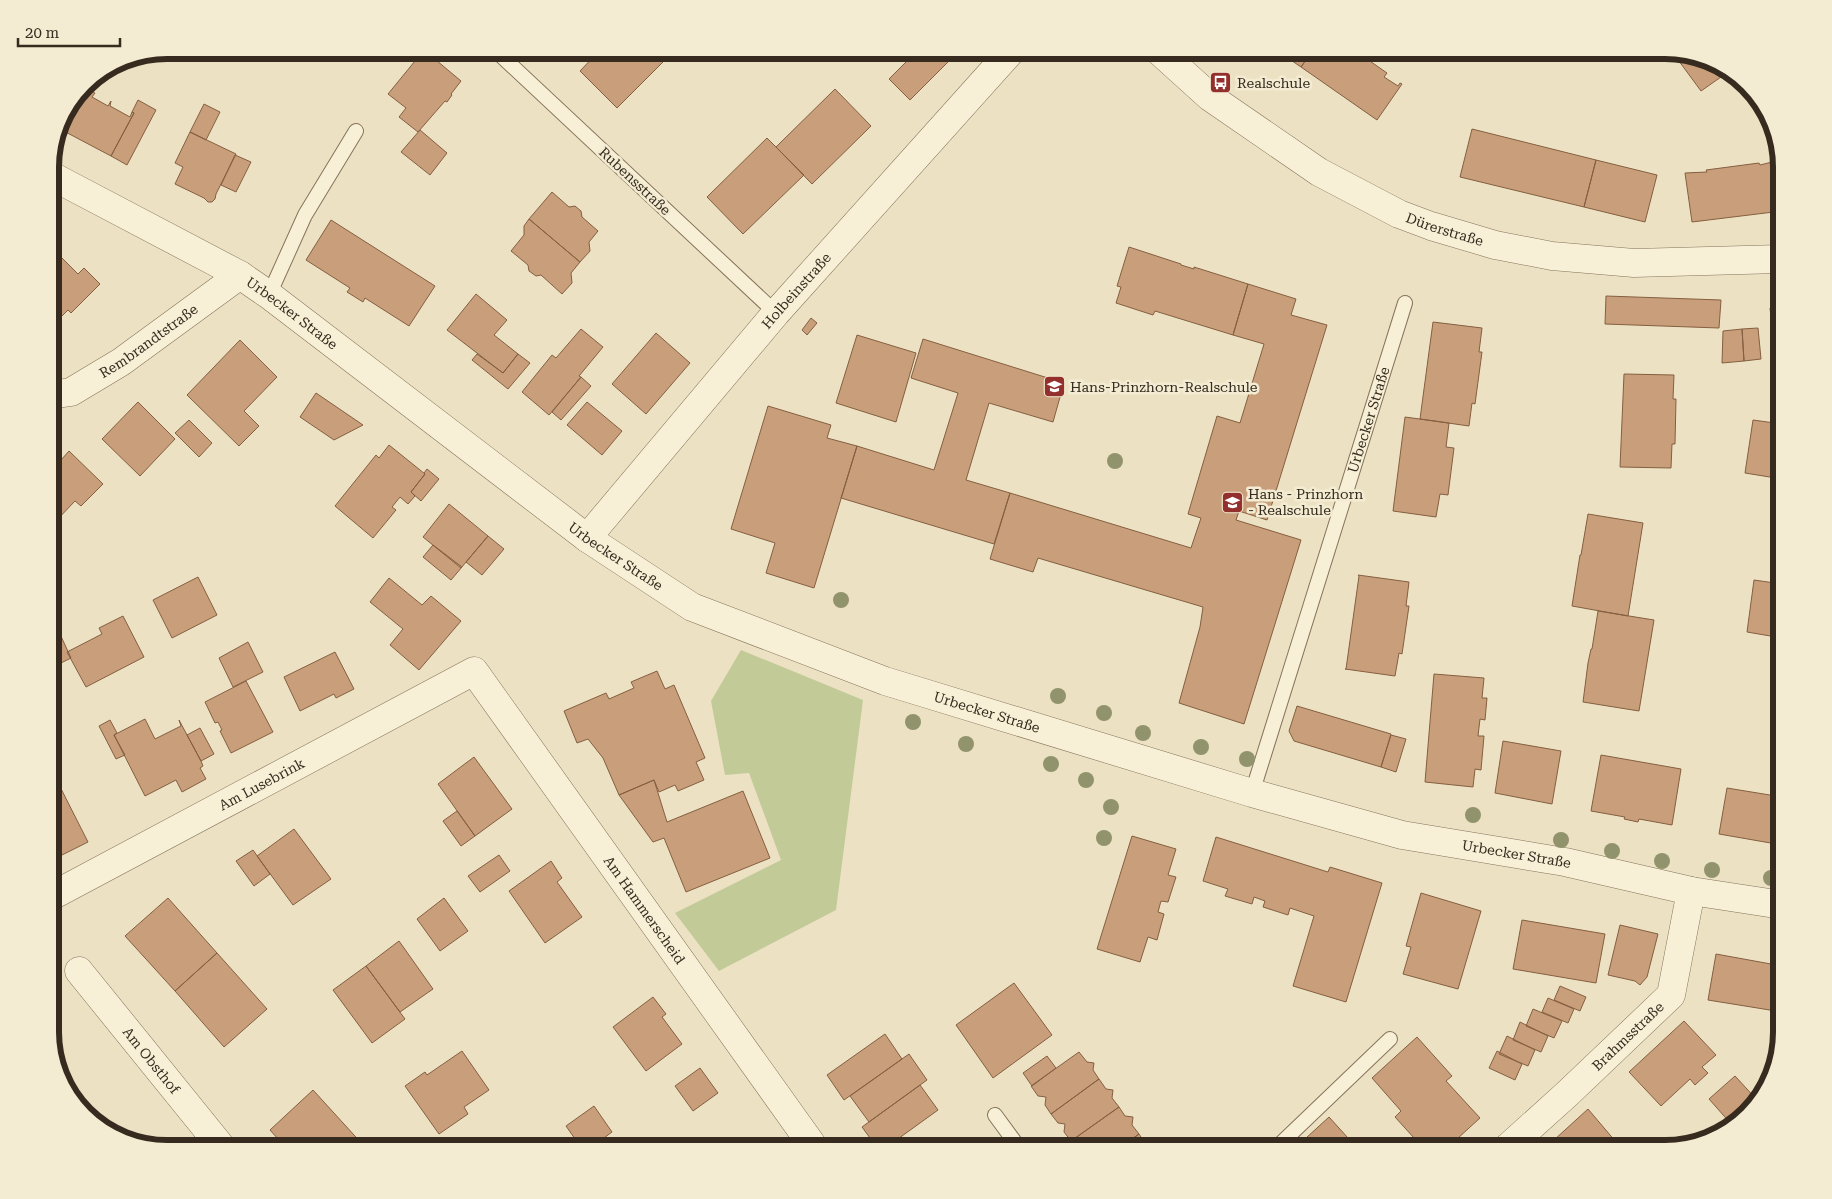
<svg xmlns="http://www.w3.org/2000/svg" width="1832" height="1199" font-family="'Roboto Serif',serif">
  <rect width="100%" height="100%" fill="#ece2c3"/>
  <path fill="#c2ca98" d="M 741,650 L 863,700 L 836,910 L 719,971 L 675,913 L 781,860 L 749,773 L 725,775 L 711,701 Z"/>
  <path fill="#c99e7a" stroke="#845f41" d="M 424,50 L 461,81 L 451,94 L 452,95 L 447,102 L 445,101 L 418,132 L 399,117 L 406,108 L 388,94 Z
    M 600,50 L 675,50 L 617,108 L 580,71 Z
    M 678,50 L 694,50 L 686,58 Z
    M 918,50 L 960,50 L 910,100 L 889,79 Z
    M 1276,50 L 1313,50 L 1301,67 Z
    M 1313,50 L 1354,50 L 1387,73 L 1384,77 L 1398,86 L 1400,83 L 1402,84 L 1377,120 L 1301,67 Z
    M 1673,53 L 1730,70 L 1731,70 L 1701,91 Z
    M 83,87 L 95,93 L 92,97 L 108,106 L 111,101 L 110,106 L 130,117 L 132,112 L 134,113 L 111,156 L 58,128 L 59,122 Z
    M 835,89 L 871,126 L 812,184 L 776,147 Z
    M 138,100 L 156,110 L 127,165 L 111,156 L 134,113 L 132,112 Z
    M 204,104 L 220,112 L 206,140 L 190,132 Z
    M 1472,129 L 1596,160 L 1584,207 L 1460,177 Z
    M 420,130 L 447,153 L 430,175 L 401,152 Z
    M 190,132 L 236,154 L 216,194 L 215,199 L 212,202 L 208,202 L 204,198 L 175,184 L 183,167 L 175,163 Z
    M 767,138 L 804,175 L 743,234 L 707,197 Z
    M 235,155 L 251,162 L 236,192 L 221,185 Z
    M 1596,160 L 1657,175 L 1645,222 L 1584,207 Z
    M 1780,160 L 1782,172 L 1782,211 L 1692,222 L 1685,173 L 1707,172 L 1706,170 L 1759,163 L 1760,165 Z
    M 552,192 L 569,207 L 575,206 L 581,211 L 582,217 L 598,231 L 589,242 L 590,251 L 580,262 L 529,219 Z
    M 529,219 L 580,262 L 571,273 L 572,283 L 562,294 L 541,275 L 536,276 L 529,271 L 528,265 L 511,251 L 524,235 L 524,226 Z
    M 331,220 L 435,286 L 409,326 L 365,298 L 363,302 L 347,292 L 350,288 L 306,260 Z
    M 1129,247 L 1181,264 L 1181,265 L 1194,269 L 1194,267 L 1248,284 L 1233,335 L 1155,311 L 1153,315 L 1116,303 L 1121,287 L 1117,286 Z
    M 58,254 L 78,274 L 84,268 L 100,284 L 71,313 L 68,310 L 56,322 L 59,326 L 50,335 L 50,258 L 52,260 Z
    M 1248,284 L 1296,299 L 1291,315 L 1327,325 L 1267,520 L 1239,511 L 1236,520 L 1301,540 L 1244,724 L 1179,703 L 1200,627 L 1203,607 L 1038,558 L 1033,572 L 990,559 L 1010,493 L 1191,548 L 1201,518 L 1188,514 L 1217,416 L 1240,423 L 1264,344 L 1233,335 Z
    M 476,294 L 507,320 L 494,335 L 518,354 L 503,373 L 447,330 Z
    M 1606,296 L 1721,300 L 1719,328 L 1605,324 Z
    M 1782,307 L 1782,366 L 1776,366 L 1770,308 Z
    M 811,318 L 817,323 L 807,335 L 802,330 Z
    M 1433,322 L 1482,328 L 1479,352 L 1482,352 L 1475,404 L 1472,403 L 1469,426 L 1420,419 Z
    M 1758,328 L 1761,359 L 1744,361 L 1742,329 Z
    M 581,329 L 603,347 L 579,376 L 581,377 L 549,415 L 522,392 L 552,355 L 556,358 Z
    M 1742,329 L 1744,361 L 1722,363 L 1723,331 Z
    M 656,333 L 690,363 L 646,414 L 612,384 Z
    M 857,335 L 916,353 L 896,422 L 836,403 Z
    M 923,339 L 1064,383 L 1053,422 L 989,403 L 966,480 L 1010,493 L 994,544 L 841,498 L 857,446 L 934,470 L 958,393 L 911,378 Z
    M 240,340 L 277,377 L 244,411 L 259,426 L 239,446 L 187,395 Z
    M 477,354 L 503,373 L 518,354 L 530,363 L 508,389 L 472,360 Z
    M 1624,374 L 1674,375 L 1673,399 L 1676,399 L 1675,444 L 1672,444 L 1671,468 L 1620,467 Z
    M 581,377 L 591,386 L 561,420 L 552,412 Z
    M 316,393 L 363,425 L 334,440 L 300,417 Z
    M 138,402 L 175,439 L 140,476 L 102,439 Z
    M 587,402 L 622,431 L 602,455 L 567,425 Z
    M 768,406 L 831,425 L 827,438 L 857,446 L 814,588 L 766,573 L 775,543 L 731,529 Z
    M 1405,417 L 1449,423 L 1446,447 L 1454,448 L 1448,495 L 1440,494 L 1436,517 L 1393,511 Z
    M 189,420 L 212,443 L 199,457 L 175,433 Z
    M 1753,420 L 1782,424 L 1782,479 L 1745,473 Z
    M 389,445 L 425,474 L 411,492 L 415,496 L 408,504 L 400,497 L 392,507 L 396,510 L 373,538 L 335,506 L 376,455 L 379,458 Z
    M 50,449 L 61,460 L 69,451 L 103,484 L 81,506 L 75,501 L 55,522 L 50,517 Z
    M 427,469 L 439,479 L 421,501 L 411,492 L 425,474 L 424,473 Z
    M 449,504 L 488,536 L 461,568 L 423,537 Z
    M 1588,514 L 1643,523 L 1628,616 L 1572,606 L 1580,555 L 1581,555 Z
    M 488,536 L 504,549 L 482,575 L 466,562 Z
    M 433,545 L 462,567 L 451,580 L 423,557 Z
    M 1358,575 L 1409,582 L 1406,606 L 1409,606 L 1402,654 L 1399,653 L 1395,676 L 1345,669 L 1346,669 L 1359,576 Z
    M 198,577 L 217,615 L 172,638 L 153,600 Z
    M 389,578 L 422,605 L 431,596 L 461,621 L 419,670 L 390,645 L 403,629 L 370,602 Z
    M 1754,580 L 1782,584 L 1782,638 L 1747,632 Z
    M 1598,611 L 1654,620 L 1639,711 L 1583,702 L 1588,663 L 1591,649 L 1592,649 Z
    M 123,616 L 144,657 L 86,687 L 67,652 L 102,634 L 99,628 Z
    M 54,621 L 71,658 L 51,668 L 50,623 Z
    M 248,642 L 263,672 L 233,687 L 219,658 Z
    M 335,652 L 354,689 L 336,698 L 334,694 L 300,711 L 284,677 Z
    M 657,671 L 665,689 L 674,685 L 705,758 L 696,762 L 704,780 L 678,791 L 675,785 L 659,792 L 654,780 L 619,795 L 603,758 L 588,739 L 577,743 L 564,711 L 606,693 L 609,699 L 634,688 L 631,682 Z
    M 1434,674 L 1484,678 L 1482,698 L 1487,698 L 1485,720 L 1480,719 L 1478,736 L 1484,736 L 1481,770 L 1475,769 L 1473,787 L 1425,782 Z
    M 246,681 L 273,732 L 231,753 L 220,731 L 222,730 L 218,722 L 215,723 L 205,702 Z
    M 1297,706 L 1391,734 L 1381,767 L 1294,741 L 1289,731 Z
    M 145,719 L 155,739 L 181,726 L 179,720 L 201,761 L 203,766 L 200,768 L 206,779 L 182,792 L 176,780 L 145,796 L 114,735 Z
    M 110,720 L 117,733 L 114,735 L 125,755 L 116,759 L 99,726 Z
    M 200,728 L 214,754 L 201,761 L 187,735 Z
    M 1391,735 L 1406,739 L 1396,772 L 1381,767 Z
    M 1503,741 L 1561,751 L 1552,804 L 1495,793 Z
    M 1601,755 L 1681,769 L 1672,825 L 1639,819 L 1638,822 L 1624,819 L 1625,817 L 1591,811 Z
    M 474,757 L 512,809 L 475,836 L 438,784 Z
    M 50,767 L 88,842 L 50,861 Z
    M 654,780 L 667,822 L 743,791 L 770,858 L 686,892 L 664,838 L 653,842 L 619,795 Z
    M 1727,788 L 1782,797 L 1782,845 L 1719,834 Z
    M 457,811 L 475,836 L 461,846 L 443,821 Z
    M 294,829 L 331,879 L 293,905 L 257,856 Z
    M 1132,836 L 1176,849 L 1168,875 L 1176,877 L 1168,902 L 1161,901 L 1158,912 L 1164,914 L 1157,940 L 1148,937 L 1140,962 L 1097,949 Z
    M 1216,837 L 1328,872 L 1330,867 L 1382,883 L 1346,1002 L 1293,986 L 1314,916 L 1290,908 L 1288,915 L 1263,907 L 1265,901 L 1254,897 L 1252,904 L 1225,896 L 1228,889 L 1203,881 Z
    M 253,850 L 270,874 L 254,886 L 236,861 Z
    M 499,855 L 510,871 L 480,892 L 468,876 Z
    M 551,861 L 562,878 L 557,882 L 582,917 L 545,943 L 509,891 Z
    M 1421,893 L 1481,911 L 1458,989 L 1403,974 L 1411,947 L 1406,946 Z
    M 168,898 L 217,953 L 175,991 L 125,936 Z
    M 444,898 L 468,931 L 440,951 L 417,919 Z
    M 1522,920 L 1605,934 L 1596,983 L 1513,969 Z
    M 1620,925 L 1658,934 L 1647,977 L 1640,985 L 1635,981 L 1608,975 Z
    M 399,941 L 433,989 L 400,1012 L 366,966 Z
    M 217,953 L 267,1009 L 224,1047 L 175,991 Z
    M 1716,954 L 1782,966 L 1782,1012 L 1708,1000 Z
    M 366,966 L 405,1019 L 372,1043 L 333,990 Z
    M 1014,983 L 1052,1035 L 993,1078 L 956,1025 Z
    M 1560,986 L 1586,997 L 1580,1011 L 1554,1000 Z
    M 653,997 L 666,1014 L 662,1017 L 682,1044 L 646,1071 L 613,1027 Z
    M 1548,998 L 1574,1009 L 1568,1023 L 1542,1012 Z
    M 1533,1009 L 1562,1021 L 1554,1038 L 1526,1026 Z
    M 1684,1021 L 1716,1055 L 1702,1067 L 1708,1073 L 1695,1085 L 1690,1079 L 1661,1106 L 1629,1072 Z
    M 1520,1022 L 1548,1036 L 1541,1052 L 1513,1040 Z
    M 885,1034 L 902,1059 L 844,1100 L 827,1075 Z
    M 1507,1036 L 1535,1050 L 1528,1066 L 1499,1054 Z
    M 1417,1037 L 1452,1076 L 1446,1081 L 1480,1118 L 1446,1149 L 1424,1149 L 1395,1117 L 1401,1111 L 1372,1078 Z
    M 462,1051 L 489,1090 L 464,1107 L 468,1114 L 439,1134 L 405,1086 L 425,1072 L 427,1075 Z
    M 1497,1051 L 1522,1064 L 1515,1080 L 1489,1068 Z
    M 1079,1052 L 1087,1062 L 1094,1063 L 1093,1070 L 1099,1079 L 1051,1114 L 1045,1105 L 1046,1097 L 1038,1096 L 1031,1086 Z
    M 909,1054 L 927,1080 L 869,1122 L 850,1096 Z
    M 1047,1056 L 1056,1068 L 1032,1086 L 1023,1073 Z
    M 700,1068 L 718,1093 L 693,1111 L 675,1086 Z
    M 1735,1076 L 1758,1101 L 1732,1125 L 1709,1099 Z
    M 1099,1079 L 1106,1089 L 1113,1090 L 1112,1098 L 1119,1107 L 1071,1141 L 1064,1132 L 1065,1124 L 1058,1123 L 1051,1114 Z
    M 920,1085 L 938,1110 L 884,1149 L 878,1149 L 862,1127 Z
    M 313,1090 L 364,1146 L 360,1149 L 287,1149 L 270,1130 Z
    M 594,1106 L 612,1132 L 589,1149 L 582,1149 L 566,1126 Z
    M 1119,1107 L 1125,1116 L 1133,1117 L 1132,1125 L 1139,1134 L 1118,1149 L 1077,1149 L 1071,1141 Z
    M 1588,1109 L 1616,1142 L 1608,1149 L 1563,1149 L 1554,1140 Z
    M 1329,1117 L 1358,1149 L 1294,1149 Z
    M 1139,1134 L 1145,1143 L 1152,1144 L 1151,1149 L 1118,1149 Z
    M 1616,1142 L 1623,1149 L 1608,1149 Z
    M 952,1144 L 955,1149 L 945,1149 Z"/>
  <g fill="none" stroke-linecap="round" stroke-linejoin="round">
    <defs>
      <g id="service">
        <path d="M 495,50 L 776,313"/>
        <path d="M 269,295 L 305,215 L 356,131"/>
        <path id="s1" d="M 1252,793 L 1405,303"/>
        <path d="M 995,1115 L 1020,1149"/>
        <path d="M 1275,1149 L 1390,1039"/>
      </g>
      <g id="minor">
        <path id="s2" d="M 1158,50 L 1210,97 L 1319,172 L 1399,214 L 1431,226 L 1495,245 L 1552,256 L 1634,263 L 1782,259"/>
        <path id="s3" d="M 50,175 L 240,275 L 269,295 L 587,538 L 692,607 L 885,681 L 1252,793 L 1402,835 L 1565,862 L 1691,891 L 1782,905"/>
        <path id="s4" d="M 50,395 L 71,392 L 121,362 L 240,275"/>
        <path id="s5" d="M 587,538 L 776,313 L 1012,50"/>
        <path id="s6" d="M 50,897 L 474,671 L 815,1149"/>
        <path id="s7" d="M 79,971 L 223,1149"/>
        <path id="s8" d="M 1506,1149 L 1567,1094 L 1671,995 L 1691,891"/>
      </g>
    </defs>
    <use href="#service" stroke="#86735b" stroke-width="16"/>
    <use href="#minor" stroke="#86735b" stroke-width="29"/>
    <use href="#service" stroke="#f7efd6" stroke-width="14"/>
    <use href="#minor" stroke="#f7efd6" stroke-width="28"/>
  </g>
  <g fill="#90936c">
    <circle cx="1115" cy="461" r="8"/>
    <circle cx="841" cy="600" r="8"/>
    <circle cx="1058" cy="696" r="8"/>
    <circle cx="1104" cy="713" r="8"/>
    <circle cx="913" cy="722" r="8"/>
    <circle cx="1143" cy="733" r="8"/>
    <circle cx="966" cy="744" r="8"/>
    <circle cx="1201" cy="747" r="8"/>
    <circle cx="1247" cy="759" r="8"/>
    <circle cx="1051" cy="764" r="8"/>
    <circle cx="1086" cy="780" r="8"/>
    <circle cx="1111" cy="807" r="8"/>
    <circle cx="1473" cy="815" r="8"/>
    <circle cx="1104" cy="838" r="8"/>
    <circle cx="1561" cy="840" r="8"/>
    <circle cx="1612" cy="851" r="8"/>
    <circle cx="1662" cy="861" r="8"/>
    <circle cx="1712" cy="870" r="8"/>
    <circle cx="1771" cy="878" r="8"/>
  </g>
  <defs>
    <symbol id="bus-square" viewBox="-11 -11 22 22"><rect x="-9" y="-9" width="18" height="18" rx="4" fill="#93302d" stroke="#f4ecd2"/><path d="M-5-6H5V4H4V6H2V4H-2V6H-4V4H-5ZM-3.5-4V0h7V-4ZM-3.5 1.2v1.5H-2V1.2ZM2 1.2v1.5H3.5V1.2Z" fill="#fff"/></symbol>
    <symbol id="school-square" viewBox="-11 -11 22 22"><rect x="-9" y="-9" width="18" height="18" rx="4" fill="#93302d" stroke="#f4ecd2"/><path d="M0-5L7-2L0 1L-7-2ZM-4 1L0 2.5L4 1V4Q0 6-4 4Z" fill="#fff"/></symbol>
  </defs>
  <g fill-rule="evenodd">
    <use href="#bus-square" x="1208" y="70" width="25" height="25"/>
    <use href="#school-square" x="1042" y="374" width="25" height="25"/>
    <use href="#school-square" x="1220" y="490" width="25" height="25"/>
  </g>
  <g text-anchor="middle" stroke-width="5" stroke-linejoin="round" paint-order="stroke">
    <g font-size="14" fill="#362b1e" stroke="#f4ecd2" text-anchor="start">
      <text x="1237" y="88">Realschule</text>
      <text x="1070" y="392">Hans-Prinzhorn-Realschule</text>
      <text x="1248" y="499">Hans - Prinzhorn<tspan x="1248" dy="16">- Realschule</tspan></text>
    </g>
    <g font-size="14" fill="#362b1e" stroke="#f4ecd2">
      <text transform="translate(635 181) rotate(43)" y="5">Rubensstraße</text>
      <text dy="5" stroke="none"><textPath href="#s2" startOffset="341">Dürerstraße</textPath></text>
      <text dy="5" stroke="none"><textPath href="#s5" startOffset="324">Holbeinstraße</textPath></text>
      <text dy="5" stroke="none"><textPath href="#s3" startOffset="279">Urbecker Straße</textPath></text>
      <text dy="5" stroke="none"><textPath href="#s4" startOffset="114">Rembrandtstraße</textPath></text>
      <text dy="5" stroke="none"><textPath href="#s1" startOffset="391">Urbecker Straße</textPath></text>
      <text dy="5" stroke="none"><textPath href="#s3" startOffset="684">Urbecker Straße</textPath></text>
      <text dy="5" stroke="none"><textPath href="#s3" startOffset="1089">Urbecker Straße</textPath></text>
      <text dy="5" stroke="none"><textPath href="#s6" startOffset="240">Am Lusebrink</textPath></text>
      <text dy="5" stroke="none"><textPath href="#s3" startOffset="1638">Urbecker Straße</textPath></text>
      <text dy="5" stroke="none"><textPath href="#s6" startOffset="774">Am Hammerscheid</textPath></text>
      <text dy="5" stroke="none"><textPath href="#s8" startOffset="166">Brahmsstraße</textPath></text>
      <text dy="5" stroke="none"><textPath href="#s7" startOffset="115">Am Obsthof</textPath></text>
    </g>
  </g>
  <path d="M0 0H1832V1199H0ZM167 59H1665A108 108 0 0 1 1773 167V1032A108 108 0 0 1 1665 1140H167A108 108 0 0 1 59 1032V167A108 108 0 0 1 167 59Z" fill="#f4ecd2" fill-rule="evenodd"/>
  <path fill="none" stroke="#362b1e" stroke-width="6" d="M167 59H1665A108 108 0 0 1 1773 167V1032A108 108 0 0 1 1665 1140H167A108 108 0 0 1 59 1032V167A108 108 0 0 1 167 59Z"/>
  <path d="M18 38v8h102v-8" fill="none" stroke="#362b1e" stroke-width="2.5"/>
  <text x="25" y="38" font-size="15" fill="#362b1e" stroke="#f4ecd2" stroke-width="4" paint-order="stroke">20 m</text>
</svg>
